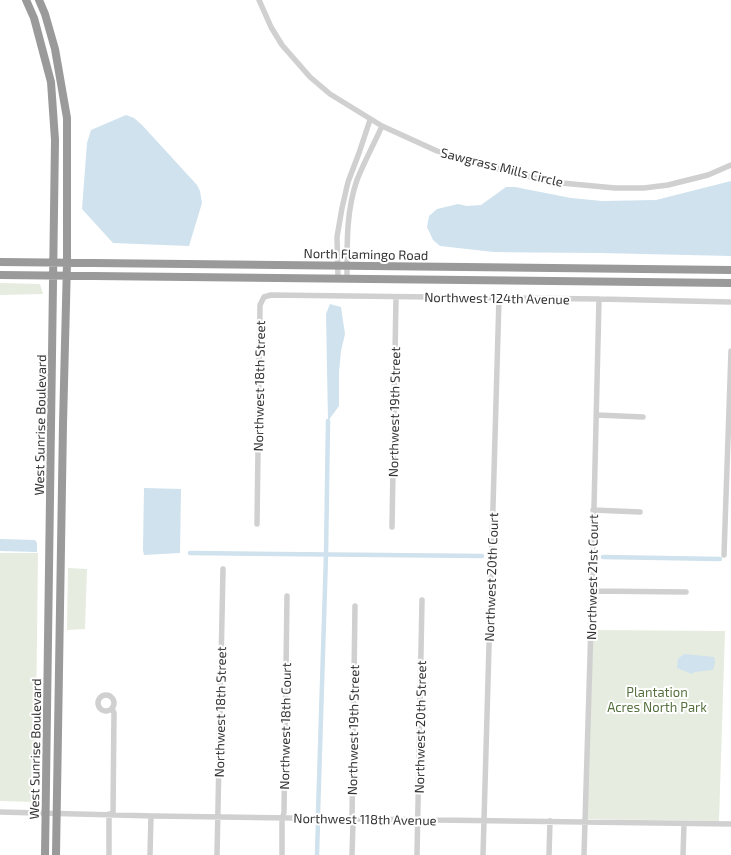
<svg xmlns="http://www.w3.org/2000/svg" width="731" height="855" font-family="'Exo 2',sans-serif">
  <rect width="100%" height="100%" fill="#fff"/>
  <path fill="#e6ecdf" d="M 0,283 L 40,284 L 43,294 L 0,295 Z
    M 0,553 L 38,553 L 35,802 L 0,801 Z
    M 68,568 L 87,569 L 85,629 L 67,630 Z
    M 593,630 L 725,631 L 719,821 L 587,819 Z"/>
  <path fill="#cfe2ee" d="M 126,115 L 134,118 L 142,125 L 197,185 L 200,191 L 202,203 L 189,246 L 113,243 L 82,209 L 87,143 L 91,130 Z
    M 731,181 L 731,256 L 600,253 L 494,252 L 440,246 L 433,240 L 427,227 L 429,216 L 437,209 L 458,204 L 467,206 L 481,205 L 506,187 L 515,187 L 571,198 L 602,201 L 656,200 Z
    M 330,304 L 341,307 L 345,334 L 341,351 L 339,372 L 339,406 L 328,421 L 326,314 Z
    M 144,488 L 181,489 L 180,553 L 144,555 L 143,550 Z
    M 0,539 L 35,540 L 37,543 L 37,552 L 0,551 Z
    M 684,654 L 714,657 L 715,662 L 713,670 L 694,672 L 692,674 L 677,668 L 678,659 Z"/>
  <g fill="none" stroke-linecap="round" stroke-linejoin="round">
    <path stroke="#cfe2ee" stroke-width="4.5" d="M 190,553 L 482,556
      M 603,557 L 720,559
      M 318,814 L 326,555 L 328,421
      M 317,855 L 318,821"/>
    <path stroke="#d0d0d0" stroke-width="5.5" d="M 259,0 L 271,27 L 282,45 L 310,77 L 330,94 L 382,126 L 437,151 L 478,164 L 551,182 L 615,188 L 644,188 L 668,185 L 708,175 L 731,165
      M 338,278 L 337,237 L 342,208 L 348,182 L 359,153 L 370,120
      M 347,278 C 347,246 346,211 357,180 C 364,162 374,144 382,126
      M 597,415 L 643,417
      M 593,510 L 640,512
      M 257,524 L 260,305 L 264,297 L 271,295 L 599,299 L 731,302
      M 392,527 L 396,297
      M 724,555 L 731,351
      M 592,591 L 686,592
      M98 703a8 8 0 1 1 16 0a8 8 0 1 1-16 0Z
      M 112,708 L 114,713 L 113,814
      M 0,812 L 154,816 L 731,824
      M 109,855 L 109,814
      M 150,855 L 151,816
      M 217,855 L 223,569
      M 282,855 L 282,821 L 284,812 L 287,596
      M 352,855 L 353,823 L 352,818 L 355,606
      M 417,855 L 422,600
      M 483,855 L 499,298
      M 549,855 L 550,821
      M 584,855 L 592,591 L 599,299
      M 683,855 L 684,824"/>
    <path stroke="#9a9a9a" stroke-width="8" d="M 26,0 L 34,18 L 51,82 L 55,140 L 45,855
      M 39,0 L 45,14 L 55,49 L 67,118 L 67,263 L 63,424 L 56,855
      M 0,262 L 731,270
      M 0,275 L 731,283"/>
  </g>
  <g text-anchor="middle" stroke-width="4" stroke-linejoin="round" paint-order="stroke">
    <g font-size="13" fill="#333" stroke="#fff">
      <text transform="translate(502 167) rotate(14)" y="5">Sawgrass Mills Circle</text>
      <text transform="translate(366 254) rotate(1)" y="5">North Flamingo Road</text>
      <text transform="translate(497 298) rotate(1)" y="5">Northwest 124th Avenue</text>
      <text transform="translate(259 386) rotate(-89)" y="5">Northwest 18th Street</text>
      <text transform="translate(394 412) rotate(-89)" y="5">Northwest 19th Street</text>
      <text transform="translate(40 425) rotate(-89)" y="5">West Sunrise Boulevard</text>
      <text transform="translate(491 577) rotate(-88)" y="5">Northwest 20th Court</text>
      <text transform="translate(592 577) rotate(-89)" y="5">Northwest 21st Court</text>
      <text transform="translate(220 712) rotate(-89)" y="5">Northwest 18th Street</text>
      <text transform="translate(285 726) rotate(-89)" y="5">Northwest 18th Court</text>
      <text transform="translate(420 727) rotate(-89)" y="5">Northwest 20th Street</text>
      <text transform="translate(353 730) rotate(-89)" y="5">Northwest 19th Street</text>
      <text transform="translate(35 749) rotate(-89)" y="5">West Sunrise Boulevard</text>
      <text transform="translate(365 819) rotate(1)" y="5">Northwest 118th Avenue</text>
    </g>
    <g font-size="13" fill="#56703f" stroke="#fff">
      <text x="657" y="697">Plantation<tspan x="657" dy="15">Acres North Park</tspan></text>
    </g>
  </g>
</svg>
